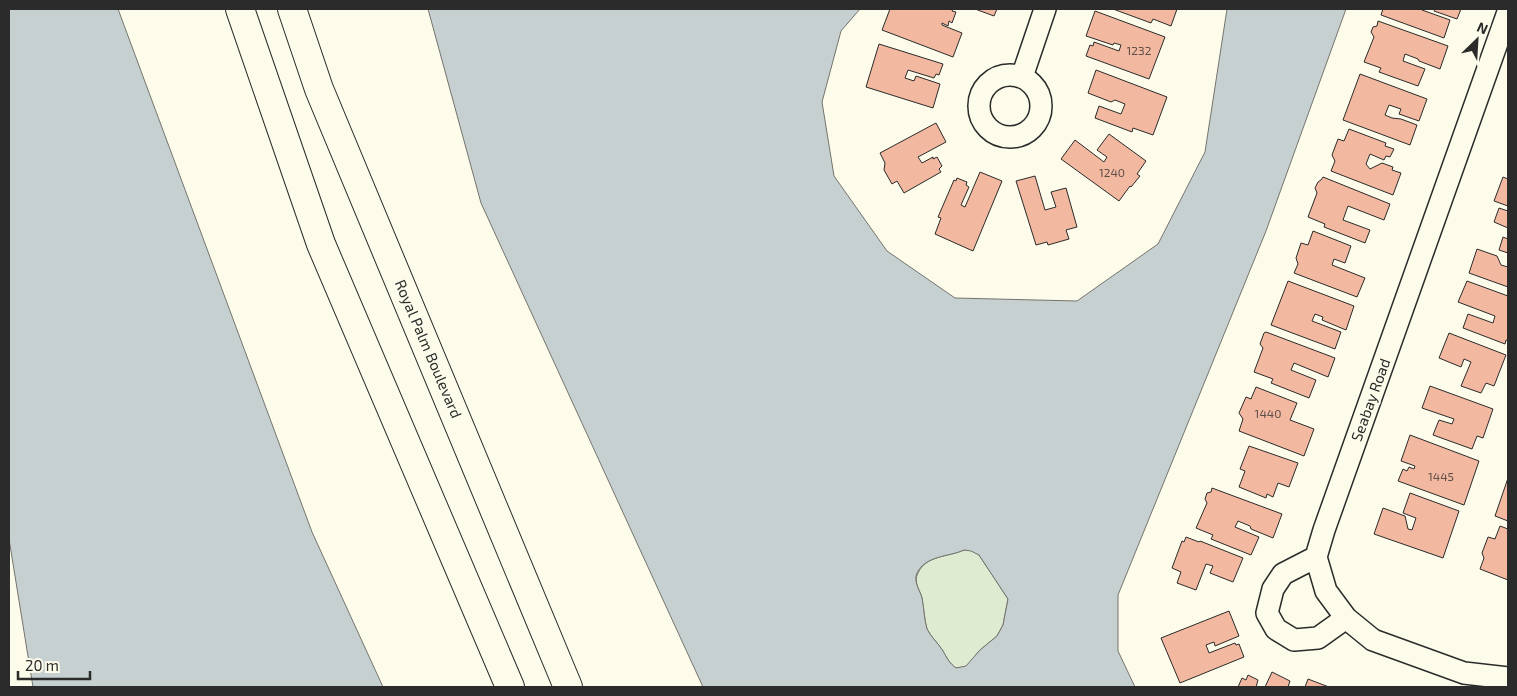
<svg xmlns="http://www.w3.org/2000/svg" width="1517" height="696" font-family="'Exo 2',sans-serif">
  <rect width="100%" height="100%" fill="#fdfbea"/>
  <path fill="#deebd1" stroke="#74746e" d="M 964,550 L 971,550 L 979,555 L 1008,599 L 1003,625 L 997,636 L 980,650 L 966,667 L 956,668 C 949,663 947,658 943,651 C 938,643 931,637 927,629 C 924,619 924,608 922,598 C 920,590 913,582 918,573 C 926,555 949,557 964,550 Z"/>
  <path fill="#c7d0d0" stroke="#74746e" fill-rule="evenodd" d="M 9,9 L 118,9 L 312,532 L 383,687 L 33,687 L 9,539 Z
    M 428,9 L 860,9 L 841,31 L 822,102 L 834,176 L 887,251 L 955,298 L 1077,301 L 1158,244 L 1205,152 L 1227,9 L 1346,9 L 1266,231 L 1118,595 L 1118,651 L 1135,687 L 703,687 L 481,203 ZM 964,550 L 971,551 L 979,555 L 1008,599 L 1003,625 L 997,636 L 980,650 L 966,666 L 956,668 C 949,663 947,658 943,651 C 938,643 931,637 927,629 C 924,619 924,608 922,598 C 920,590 913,582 917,573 C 926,555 949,557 964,550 Z"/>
  <path fill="#f2b8a0" stroke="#2b2b2b" d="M 890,9 L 953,9 L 952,11 L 956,12 L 952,23 L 949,21 L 948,26 L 942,23 L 942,25 L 962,33 L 953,57 L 882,30 Z
    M 975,9 L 997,9 L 994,16 Z
    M 1113,9 L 1177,9 L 1171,26 L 1153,19 L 1151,23 Z
    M 1383,9 L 1422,9 L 1422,10 L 1450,20 L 1444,38 L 1381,15 Z
    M 1435,9 L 1461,9 L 1457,19 L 1434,11 Z
    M 1095,11 L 1165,37 L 1149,79 L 1086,56 L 1090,45 L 1093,46 L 1094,42 L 1119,51 L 1121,45 L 1114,43 L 1113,45 L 1086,36 Z
    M 1378,21 L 1448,46 L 1440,69 L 1419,61 L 1418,59 L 1405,54 L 1403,61 L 1425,69 L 1418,86 L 1379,72 L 1381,68 L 1364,62 L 1374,37 L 1371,32 L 1373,27 L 1377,26 Z
    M 879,44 L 943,64 L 939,75 L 936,74 L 934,78 L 908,70 L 905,78 L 914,81 L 916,76 L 940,84 L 933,108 L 866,87 Z
    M 1096,70 L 1167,97 L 1153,135 L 1133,128 L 1132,132 L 1095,118 L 1099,106 L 1121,114 L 1125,104 L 1115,100 L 1111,102 L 1088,93 Z
    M 1360,74 L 1427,99 L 1419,121 L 1399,114 L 1401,109 L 1389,105 L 1385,115 L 1392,118 L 1401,119 L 1417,125 L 1410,145 L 1343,120 Z
    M 936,123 L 946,142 L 918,157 L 922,163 L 933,157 L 933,159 L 937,157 L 942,166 L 939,169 L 941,172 L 904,193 L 897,181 L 892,184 L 884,170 L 885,163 L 880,153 Z
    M 1349,129 L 1386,143 L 1385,146 L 1394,149 L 1390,157 L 1386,156 L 1384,160 L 1370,154 L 1366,164 L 1370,169 L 1382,163 L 1393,167 L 1392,170 L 1401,173 L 1393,195 L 1331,171 L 1335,161 L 1332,155 L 1338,139 L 1344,141 Z
    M 1109,134 L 1146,161 L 1137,174 L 1140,176 L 1131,187 L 1130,186 L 1119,201 L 1061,159 L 1075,140 L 1104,162 L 1107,157 L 1097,150 Z
    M 980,172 L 1002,181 L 973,251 L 935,234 L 941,218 L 938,217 L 954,180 L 956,181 L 957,178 L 967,182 L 966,185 L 969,187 L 961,205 L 965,207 Z
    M 1035,176 L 1045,210 L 1056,207 L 1051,192 L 1066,188 L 1077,227 L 1066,230 L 1069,239 L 1048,245 L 1047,242 L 1036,245 L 1016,181 Z
    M 1323,177 L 1390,204 L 1384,220 L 1348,206 L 1343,220 L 1370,230 L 1365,243 L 1324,227 L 1325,224 L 1308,217 L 1317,193 L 1315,188 L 1318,182 L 1321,180 Z
    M 1503,177 L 1508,179 L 1508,206 L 1494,201 Z
    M 1499,208 L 1508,211 L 1508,228 L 1494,222 Z
    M 1313,231 L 1351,246 L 1345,263 L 1334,259 L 1332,265 L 1365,278 L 1357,297 L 1294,273 L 1298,264 L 1296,258 L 1301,243 L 1308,245 Z
    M 1503,237 L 1508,239 L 1508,253 L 1499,250 Z
    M 1477,249 L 1497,256 L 1501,265 L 1508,267 L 1508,287 L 1469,273 Z
    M 1288,281 L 1354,306 L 1346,330 L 1322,320 L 1323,317 L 1315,314 L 1312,321 L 1341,332 L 1335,349 L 1271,325 Z
    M 1467,281 L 1508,296 L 1508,341 L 1506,340 L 1505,344 L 1463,328 L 1468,314 L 1493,323 L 1495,316 L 1458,302 Z
    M 1266,332 L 1335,358 L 1328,377 L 1294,363 L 1291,370 L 1316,380 L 1309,398 L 1271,383 L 1273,379 L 1254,372 L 1263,348 L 1260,344 L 1264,333 Z
    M 1449,333 L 1506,355 L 1494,386 L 1486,383 L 1481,393 L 1461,386 L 1471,362 L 1464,359 L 1461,367 L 1439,358 Z
    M 1430,386 L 1493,409 L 1483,438 L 1477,436 L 1472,449 L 1433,435 L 1439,420 L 1452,424 L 1454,419 L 1422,408 Z
    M 1256,387 L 1297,403 L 1290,420 L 1314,429 L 1304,456 L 1239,431 L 1243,419 L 1239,413 L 1246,397 L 1251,399 Z
    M 1410,435 L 1479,461 L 1464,505 L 1398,481 L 1403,469 L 1407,471 L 1409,467 L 1414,469 L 1415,466 L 1401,461 Z
    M 1249,446 L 1298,463 L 1289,487 L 1278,483 L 1273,497 L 1267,494 L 1266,498 L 1239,487 L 1245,471 L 1240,469 Z
    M 1508,478 L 1508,521 L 1495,516 Z
    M 1212,488 L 1282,514 L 1273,538 L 1251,529 L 1250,526 L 1238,521 L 1235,527 L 1259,537 L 1251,555 L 1211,539 L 1213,535 L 1196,528 L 1207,503 L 1205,499 L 1207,493 L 1211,492 Z
    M 1410,493 L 1459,511 L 1443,558 L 1374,534 L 1383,508 L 1405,516 L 1408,529 L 1412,530 L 1416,518 L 1403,513 Z
    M 1500,526 L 1508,529 L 1508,580 L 1480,569 L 1484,558 L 1482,553 L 1488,537 L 1495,539 Z
    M 1186,537 L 1199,542 L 1200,541 L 1243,558 L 1233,582 L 1210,573 L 1213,566 L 1206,564 L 1196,590 L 1177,583 L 1181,572 L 1172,568 L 1182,541 L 1184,542 Z
    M 1229,611 L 1239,636 L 1215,646 L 1214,642 L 1206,645 L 1209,653 L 1235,643 L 1236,645 L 1239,644 L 1244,657 L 1180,683 L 1161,638 Z
    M 1272,672 L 1290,681 L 1288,687 L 1265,687 Z
    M 1248,675 L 1258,680 L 1256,687 L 1238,687 L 1242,678 L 1246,680 Z
    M 1308,679 L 1329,687 L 1305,687 Z"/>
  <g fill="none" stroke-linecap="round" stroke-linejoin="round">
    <defs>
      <path id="minor" d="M 1508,12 L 1324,530 L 1316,557 L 1326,591 L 1346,618 L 1373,640 L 1464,673 L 1508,678
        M979 106a31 31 0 1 1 62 0a31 31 0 1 1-62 0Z
        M 1022,77 L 1045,9
        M 1316,557 L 1283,574 L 1273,589 L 1267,613 L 1276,629 L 1294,640 L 1318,638 L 1346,618"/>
      <path id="primary" d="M 240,9 L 321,244 L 510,687
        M 292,9 L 319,89 L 568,687"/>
    </defs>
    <use href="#minor" stroke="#2b2b2b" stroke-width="24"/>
    <use href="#primary" stroke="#2b2b2b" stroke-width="30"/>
    <use href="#minor" stroke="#fdfbea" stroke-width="21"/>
    <use href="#primary" stroke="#fdfbea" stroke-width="28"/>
  </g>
  <g text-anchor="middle" stroke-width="4" stroke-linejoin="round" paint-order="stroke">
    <g font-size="12" fill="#5d4e48">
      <text x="1139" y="55">1232</text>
      <text x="1112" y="177">1240</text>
      <text x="1268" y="418">1440</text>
      <text x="1441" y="481">1445</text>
    </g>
    <g font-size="15" fill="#2b2b2b" stroke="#fdfbea">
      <text transform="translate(428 349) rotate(67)" y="5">Royal Palm Boulevard</text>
      <text transform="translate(1371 400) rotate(-70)" y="5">Seabay Road</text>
    </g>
  </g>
  <rect width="1517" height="696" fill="none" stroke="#2b2b2b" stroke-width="20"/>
  <g transform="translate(1477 40) rotate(25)" stroke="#fdfbea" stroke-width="4" paint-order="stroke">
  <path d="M0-4L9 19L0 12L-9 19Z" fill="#2b2b2b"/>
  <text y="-8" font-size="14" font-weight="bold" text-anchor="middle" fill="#2b2b2b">N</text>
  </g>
  <path d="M18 671v8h72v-8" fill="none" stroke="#2b2b2b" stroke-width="2.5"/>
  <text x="25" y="671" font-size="15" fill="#2b2b2b" stroke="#fdfbea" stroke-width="4" paint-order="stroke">20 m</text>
</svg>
